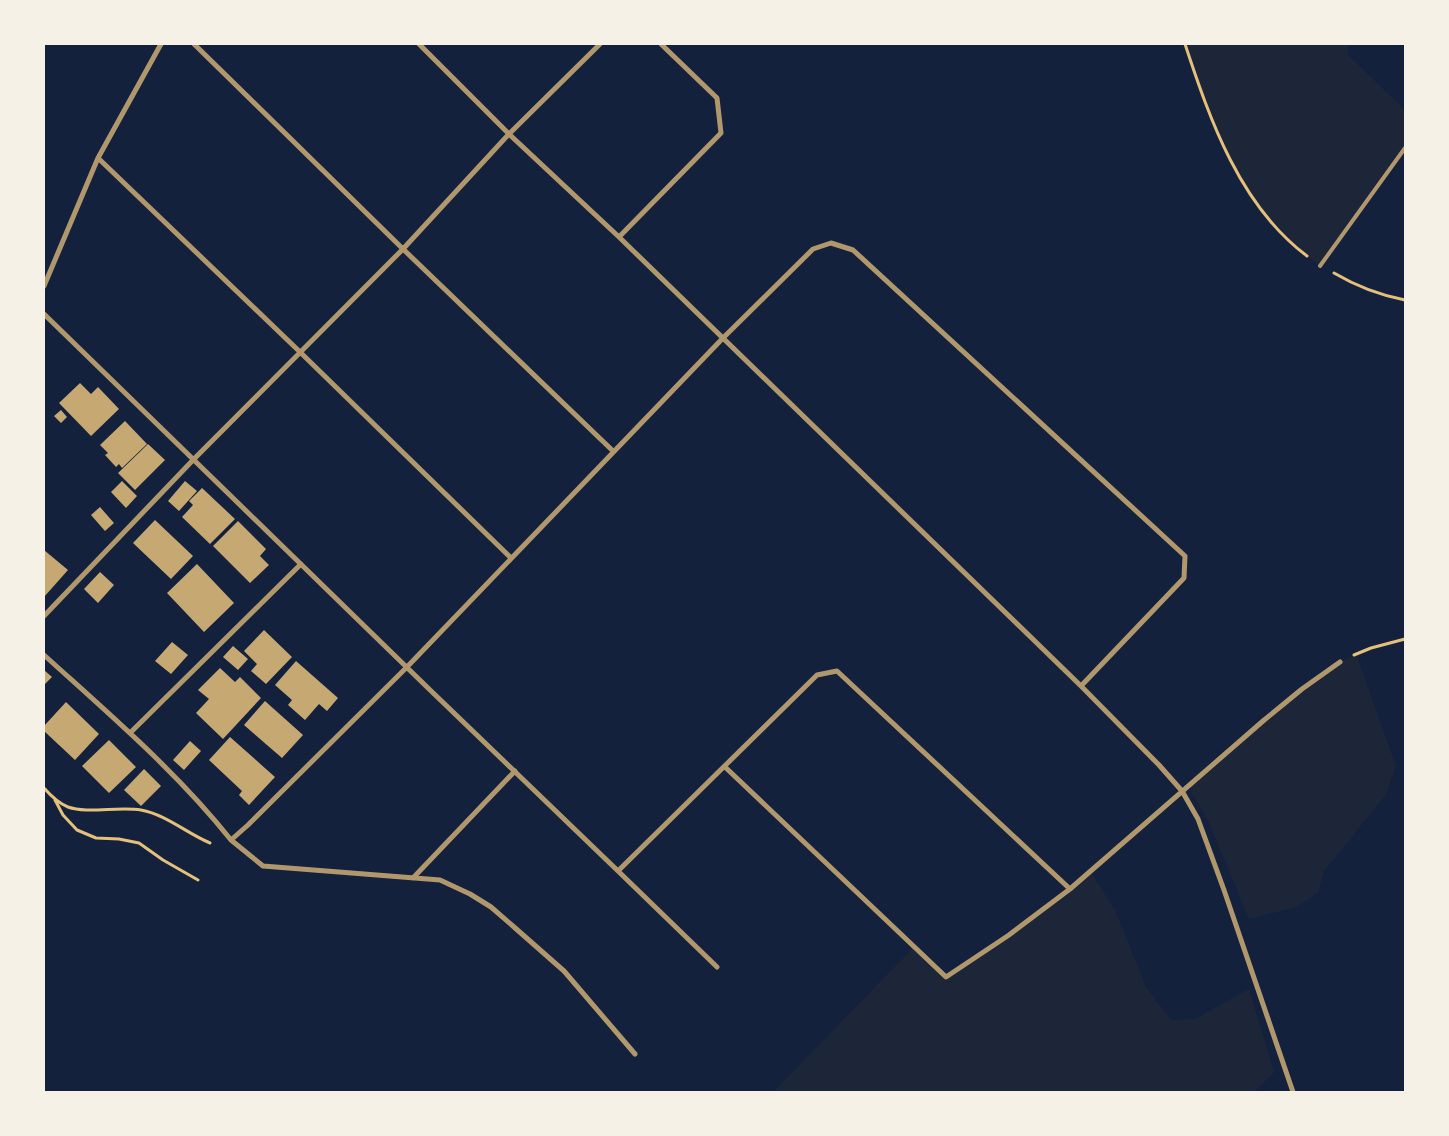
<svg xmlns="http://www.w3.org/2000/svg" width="1449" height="1136" font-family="'Nunito Sans',sans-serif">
  <rect width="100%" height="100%" fill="#14213d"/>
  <path fill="#1d2539" d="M 1185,44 L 1349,44 L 1348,55 L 1405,110 L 1405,148 L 1320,266 L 1297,248 L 1251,197 L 1212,121 Z
    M 1356,654 L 1396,766 L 1385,796 L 1324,871 L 1318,893 L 1296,907 L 1249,919 L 1208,820 L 1191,792 L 1191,783 L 1263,721 L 1340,662 Z
    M 1090,871 L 1115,910 L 1146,987 L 1171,1020 L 1195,1019 L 1249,989 L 1274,1072 L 1254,1092 L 773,1092 L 914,947 L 946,977 L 1009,935 Z"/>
  <path fill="#c6a872" d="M 80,383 L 91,394 L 98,387 L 119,409 L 91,436 L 59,403 Z
    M 61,410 L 67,417 L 61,423 L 54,416 Z
    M 125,421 L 147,444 L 122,468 L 119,464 L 116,467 L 105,455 L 108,453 L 100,445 Z
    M 148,444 L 165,460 L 135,490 L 118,473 Z
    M 122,481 L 137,496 L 126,508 L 111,492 Z
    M 185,481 L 197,491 L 179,511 L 168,501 Z
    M 202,488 L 235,519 L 210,544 L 182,517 L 193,505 L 189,501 Z
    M 100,507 L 114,523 L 105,531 L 91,515 Z
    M 155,520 L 193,556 L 171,579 L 133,543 Z
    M 238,521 L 266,549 L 260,556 L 269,565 L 250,583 L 213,546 Z
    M 44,550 L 68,570 L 44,597 Z
    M 197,564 L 234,603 L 204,632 L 167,593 Z
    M 100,572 L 114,585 L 98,603 L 84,589 Z
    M 264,630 L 292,657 L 266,684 L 251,671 L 257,664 L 244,651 Z
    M 172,642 L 188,655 L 171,674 L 155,661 Z
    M 233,646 L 248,659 L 238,670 L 223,657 Z
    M 296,661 L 338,698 L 327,711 L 319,704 L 305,720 L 288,705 L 292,700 L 275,685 Z
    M 220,668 L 235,682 L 240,677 L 261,698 L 223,739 L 196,713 L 209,699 L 198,690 Z
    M 44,670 L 52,677 L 44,685 Z
    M 265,701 L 303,735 L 282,758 L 244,725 Z
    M 66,702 L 99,734 L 75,760 L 44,731 L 44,726 Z
    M 230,737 L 275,777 L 249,805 L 239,795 L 242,791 L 209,760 Z
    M 109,740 L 136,767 L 109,793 L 82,766 Z
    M 190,741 L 201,751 L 184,770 L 173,760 Z
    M 144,769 L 161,786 L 141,806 L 124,790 Z"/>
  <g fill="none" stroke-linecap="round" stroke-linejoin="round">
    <path stroke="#e5c07b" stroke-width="3" d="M 1185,44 C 1210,120 1240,206 1307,256
      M 1334,273 C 1356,286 1379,295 1405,300
      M 1354,655 L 1371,648 L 1405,639
      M 44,788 C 51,796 58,803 68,807 C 87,814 119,806 141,810 C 167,815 186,833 210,843
      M 55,800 L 63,815 L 77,830 L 96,838 L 119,839 L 139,843 L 163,860 L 198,880"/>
    <path stroke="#b1986c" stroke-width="4" d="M 1320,266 L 1405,148"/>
    <path stroke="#b1986c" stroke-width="5" d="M 194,44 L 403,249 L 613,451
      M 419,44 L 509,134 L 619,237 L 1081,686 L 1159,765 L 1182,791 L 1198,819 L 1224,890 L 1293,1092
      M 98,158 L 300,352 L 511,558
      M 619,237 L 721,133 L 717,98 L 661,44
      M 44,286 L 98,158 L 161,44
      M 44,314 L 428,688 L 618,871 L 817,675 L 837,671 L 1070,889
      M 44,616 L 193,460 L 403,249 L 509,134 L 600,44
      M 44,655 C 109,714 176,771 231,840 L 248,825 L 407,667 L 723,338 L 813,249 L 831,243 L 853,250 L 1185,556 L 1184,578 L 1081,686
      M 130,733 L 301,564
      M 725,767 L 946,977 L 1009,935 L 1070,889 L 1263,721 L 1302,689 L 1340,662
      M 231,840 L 263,866 L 440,880 L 470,894 L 491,907 L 514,927 L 564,971 L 635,1054
      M 618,871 L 717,967
      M 413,878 L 515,771"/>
  </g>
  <rect width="1449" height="1136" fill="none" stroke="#f6f1e7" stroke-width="90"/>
</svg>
